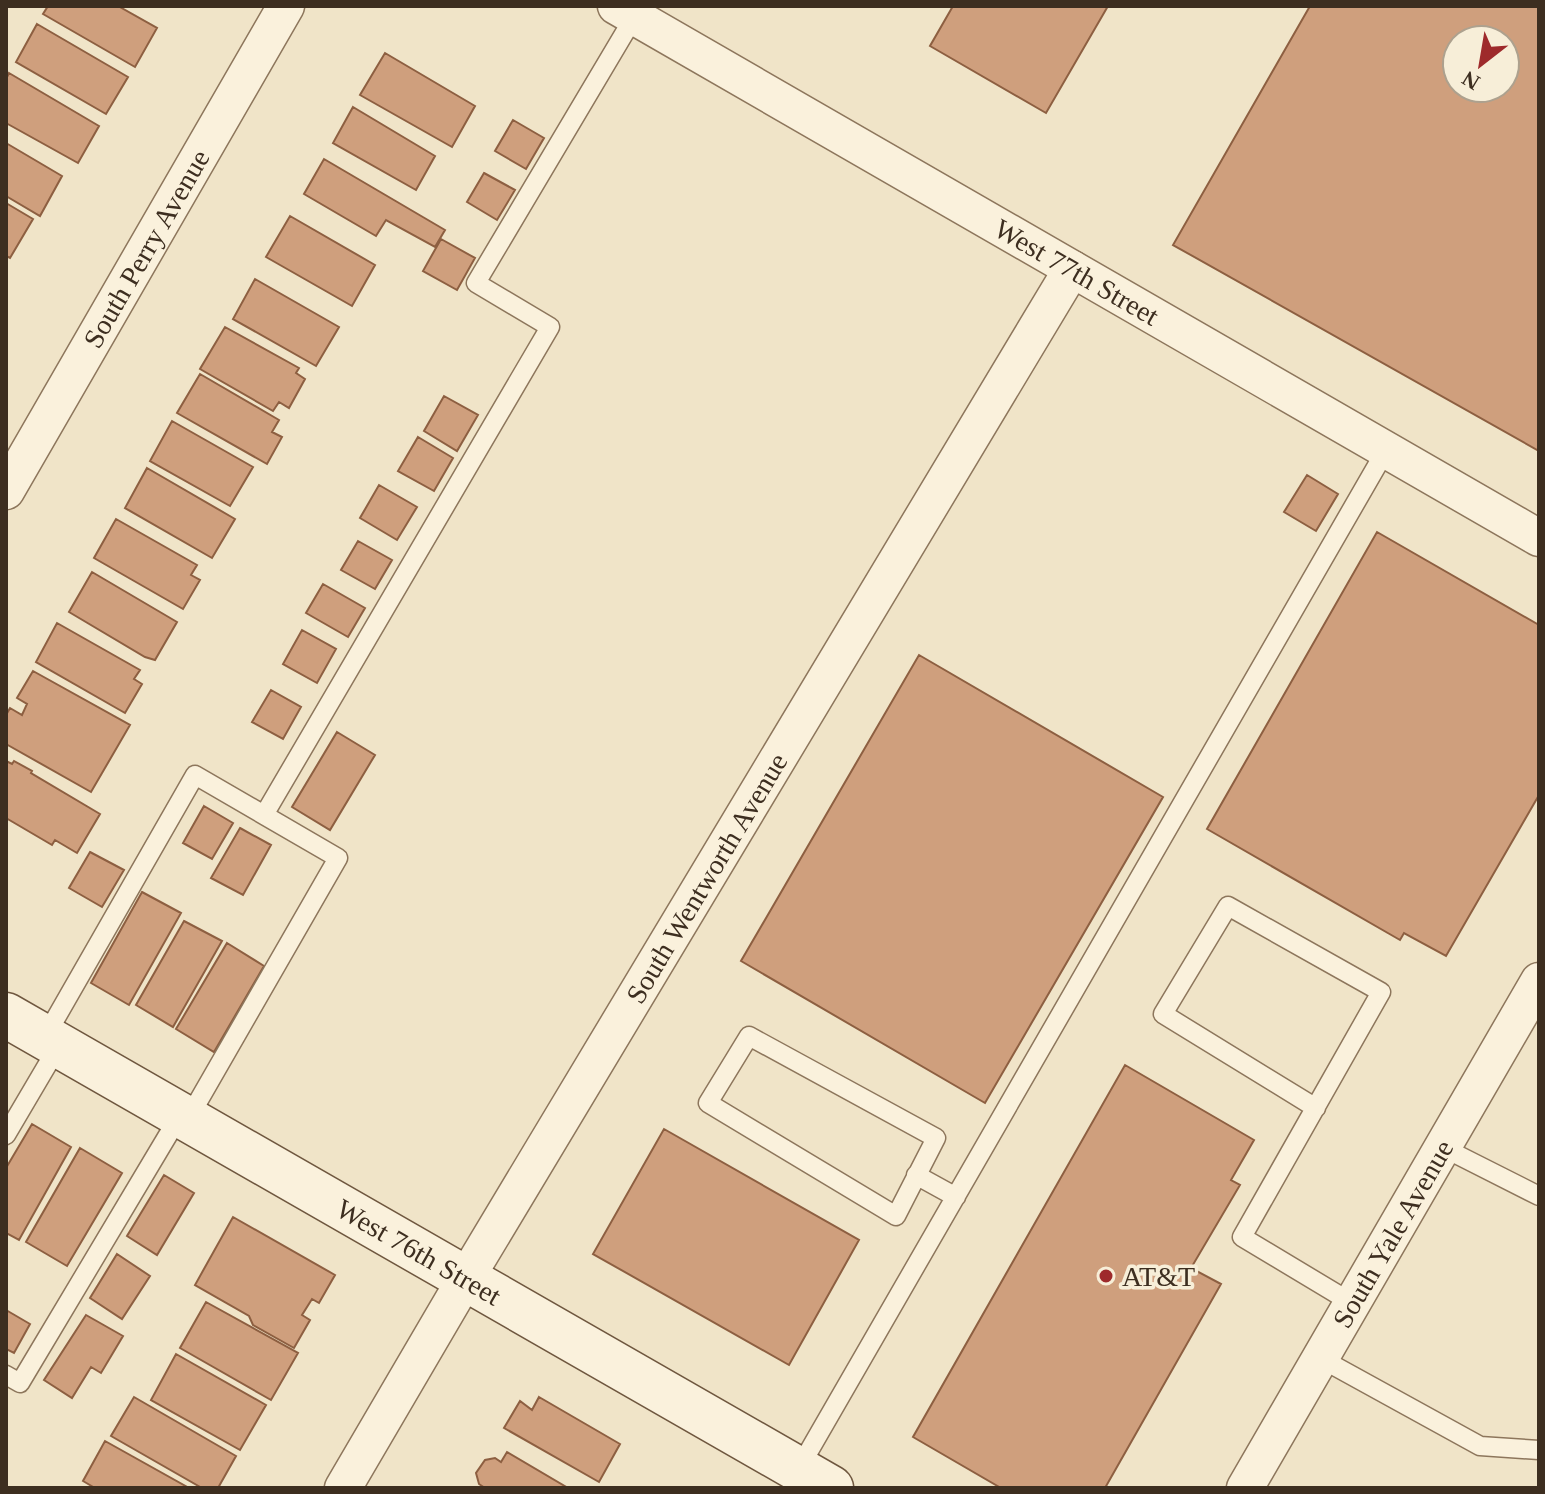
<svg xmlns="http://www.w3.org/2000/svg" width="1545" height="1494" font-family="Georgia,serif">
  <rect width="100%" height="100%" fill="#f0e4c8"/>
  <path fill="#cf9f7d" stroke="#8d5f41" stroke-width="2" fill-rule="evenodd" d="M 48,6 L 118,6 L 157,28 L 135,67 L 43,14 Z
    M 953,6 L 1108,6 L 1046,113 L 930,46 Z
    M 1310,6 L 1539,6 L 1539,451 L 1173,245 ZM 1457,40 L 1505,40 L 1505,88 L 1457,88 Z
    M 37,24 L 128,77 L 106,114 L 16,62 Z
    M 385,53 L 475,106 L 452,147 L 360,95 Z
    M 9,73 L 99,126 L 78,163 L 6,123 L 6,79 Z
    M 353,107 L 435,156 L 416,190 L 333,143 Z
    M 513,120 L 544,138 L 526,169 L 495,151 Z
    M 6,143 L 62,176 L 40,216 L 6,196 Z
    M 324,159 L 445,230 L 435,247 L 386,220 L 376,236 L 304,194 Z
    M 484,173 L 515,190 L 497,220 L 467,202 Z
    M 6,203 L 33,219 L 10,258 L 6,256 Z
    M 290,216 L 375,265 L 352,306 L 266,257 Z
    M 441,239 L 475,258 L 457,290 L 423,271 Z
    M 255,279 L 339,327 L 316,366 L 233,319 Z
    M 225,327 L 299,368 L 296,373 L 305,379 L 289,408 L 279,402 L 273,411 L 200,369 Z
    M 200,374 L 279,420 L 272,432 L 282,437 L 267,464 L 177,413 Z
    M 444,396 L 478,415 L 457,451 L 424,431 Z
    M 172,421 L 253,467 L 230,506 L 150,461 Z
    M 418,437 L 453,458 L 434,491 L 398,471 Z
    M 147,468 L 235,519 L 212,558 L 125,508 Z
    M 1307,475 L 1338,494 L 1316,531 L 1284,512 Z
    M 379,485 L 417,507 L 397,540 L 360,518 Z
    M 116,519 L 197,565 L 191,575 L 200,580 L 183,609 L 94,558 Z
    M 1377,532 L 1539,625 L 1539,795 L 1446,956 L 1404,933 L 1400,940 L 1207,829 Z
    M 358,541 L 392,560 L 375,589 L 341,570 Z
    M 92,572 L 177,622 L 155,660 L 145,657 L 69,612 Z
    M 323,584 L 365,608 L 348,637 L 306,613 Z
    M 57,623 L 140,670 L 134,679 L 142,684 L 125,713 L 36,662 Z
    M 302,630 L 336,649 L 317,683 L 283,664 Z
    M 919,655 L 1163,797 L 985,1103 L 741,961 Z
    M 33,671 L 130,725 L 91,792 L 6,744 L 6,715 L 10,708 L 22,715 L 27,704 L 17,698 Z
    M 271,690 L 301,707 L 283,739 L 252,722 Z
    M 337,732 L 375,755 L 330,830 L 292,807 Z
    M 6,761 L 12,764 L 14,761 L 32,771 L 31,773 L 100,814 L 77,853 L 55,840 L 52,845 L 6,818 Z
    M 204,806 L 233,823 L 212,859 L 183,843 Z
    M 240,828 L 271,845 L 243,895 L 211,878 Z
    M 90,852 L 124,870 L 102,907 L 69,888 Z
    M 142,892 L 181,913 L 129,1005 L 91,983 Z
    M 184,921 L 222,941 L 173,1027 L 136,1005 Z
    M 227,943 L 264,966 L 214,1052 L 176,1029 Z
    M 1125,1065 L 1254,1140 L 1231,1180 L 1240,1185 L 1191,1268 L 1221,1284 L 1105,1488 L 1001,1488 L 913,1437 Z
    M 32,1124 L 71,1147 L 19,1240 L 6,1233 L 6,1168 Z
    M 664,1129 L 859,1240 L 789,1365 L 593,1254 Z
    M 80,1148 L 122,1173 L 67,1266 L 26,1242 Z
    M 164,1175 L 194,1193 L 157,1255 L 127,1236 Z
    M 233,1217 L 335,1275 L 319,1303 L 312,1299 L 302,1315 L 310,1320 L 294,1348 L 253,1325 L 249,1316 L 195,1285 Z
    M 117,1254 L 150,1276 L 122,1319 L 90,1298 Z
    M 206,1302 L 298,1353 L 271,1400 L 180,1348 Z
    M 6,1310 L 30,1324 L 14,1353 L 6,1349 Z
    M 86,1315 L 123,1336 L 101,1373 L 91,1367 L 72,1398 L 44,1380 Z
    M 176,1354 L 266,1405 L 240,1450 L 151,1400 Z
    M 134,1397 L 236,1456 L 218,1488 L 202,1488 L 111,1436 Z
    M 539,1397 L 620,1444 L 599,1482 L 504,1428 L 520,1401 L 532,1410 Z
    M 105,1441 L 189,1488 L 95,1488 L 83,1481 Z
    M 507,1452 L 568,1488 L 485,1488 L 479,1484 L 476,1473 L 485,1460 L 495,1458 L 501,1462 Z"/>
  <g fill="none" stroke-linecap="round" stroke-linejoin="round">
    <defs>
      <path id="lane" d="M 264,815 L 550,327 L 476,283 L 634,17
        M 749,1036 L 936,1138 L 896,1216 L 708,1103 Z
        M 45,1037 L 195,775 L 338,858 L 188,1119
        M 1316,1108 L 1163,1014 L 1228,906 L 1381,992 L 1242,1237 L 1352,1303
        M 6,1135 L 59,1045
        M 1442,1147 L 1539,1196
        M 916,1175 L 956,1197
        M 1320,1358 L 1480,1446 L 1539,1450
        M 6,1375 L 20,1383 L 180,1115
        M 798,1470 L 1386,450"/>
      <g id="street">
        <path id="s1" d="M 616,6 L 1539,538"/>
        <path id="s2" d="M 6,491 L 286,6"/>
        <path id="s3" d="M 343,1488 L 466,1278 L 1072,269"/>
        <path id="s4" d="M 1245,1488 L 1539,981"/>
      </g>
      <g id="secondary">
        <path id="s5" d="M 6,1015 L 831,1488"/>
      </g>
    </defs>
    <use href="#lane" stroke="#8d765c" stroke-width="21"/>
    <use href="#street" stroke="#8d765c" stroke-width="39"/>
    <use href="#secondary" stroke="#6f573f" stroke-width="47"/>
    <use href="#lane" stroke="#faf1dc" stroke-width="18"/>
    <use href="#street" stroke="#faf1dc" stroke-width="36"/>
    <use href="#secondary" stroke="#faf1dc" stroke-width="44"/>
  </g>
  <circle fill="#9e2a2b" stroke="#f7eed8" stroke-width="3" cx="1106" cy="1276" r="8"/>
  <g text-anchor="middle" stroke-width="7" stroke-linejoin="round" paint-order="stroke">
    <g font-size="28" fill="#3d2e20" stroke="#f7eed8">
      <text dy="10" stroke="none"><textPath href="#s2" startOffset="280">South Perry Avenue</textPath></text>
      <text dy="10" stroke="none"><textPath href="#s1" startOffset="532">West 77th Street</textPath></text>
      <text dy="10" stroke="none"><textPath href="#s3" startOffset="710">South Wentworth Avenue</textPath></text>
      <text dy="10" stroke="none"><textPath href="#s4" startOffset="294">South Yale Avenue</textPath></text>
      <text dy="10" stroke="none"><textPath href="#s5" startOffset="476">West 76th Street</textPath></text>
    </g>
    <g font-size="28" fill="#3d2e20" stroke="#f7eed8" text-anchor="start">
      <text x="1122" y="1286">AT&amp;T</text>
    </g>
  </g>
  <rect width="1545" height="1494" fill="none" stroke="#3d2e20" stroke-width="16"/>
  <g transform="translate(1481 64) rotate(211)"><circle r="38" fill="#f7eed8" stroke="#ada18e" stroke-width="2"/>
  <path d="M0-6L14 30L0 20L-14 30Z" fill="#9e2a2b"/>
  <text y="-12" font-size="22" font-weight="bold" text-anchor="middle" fill="#3d2e20">N</text>
  </g>
</svg>
